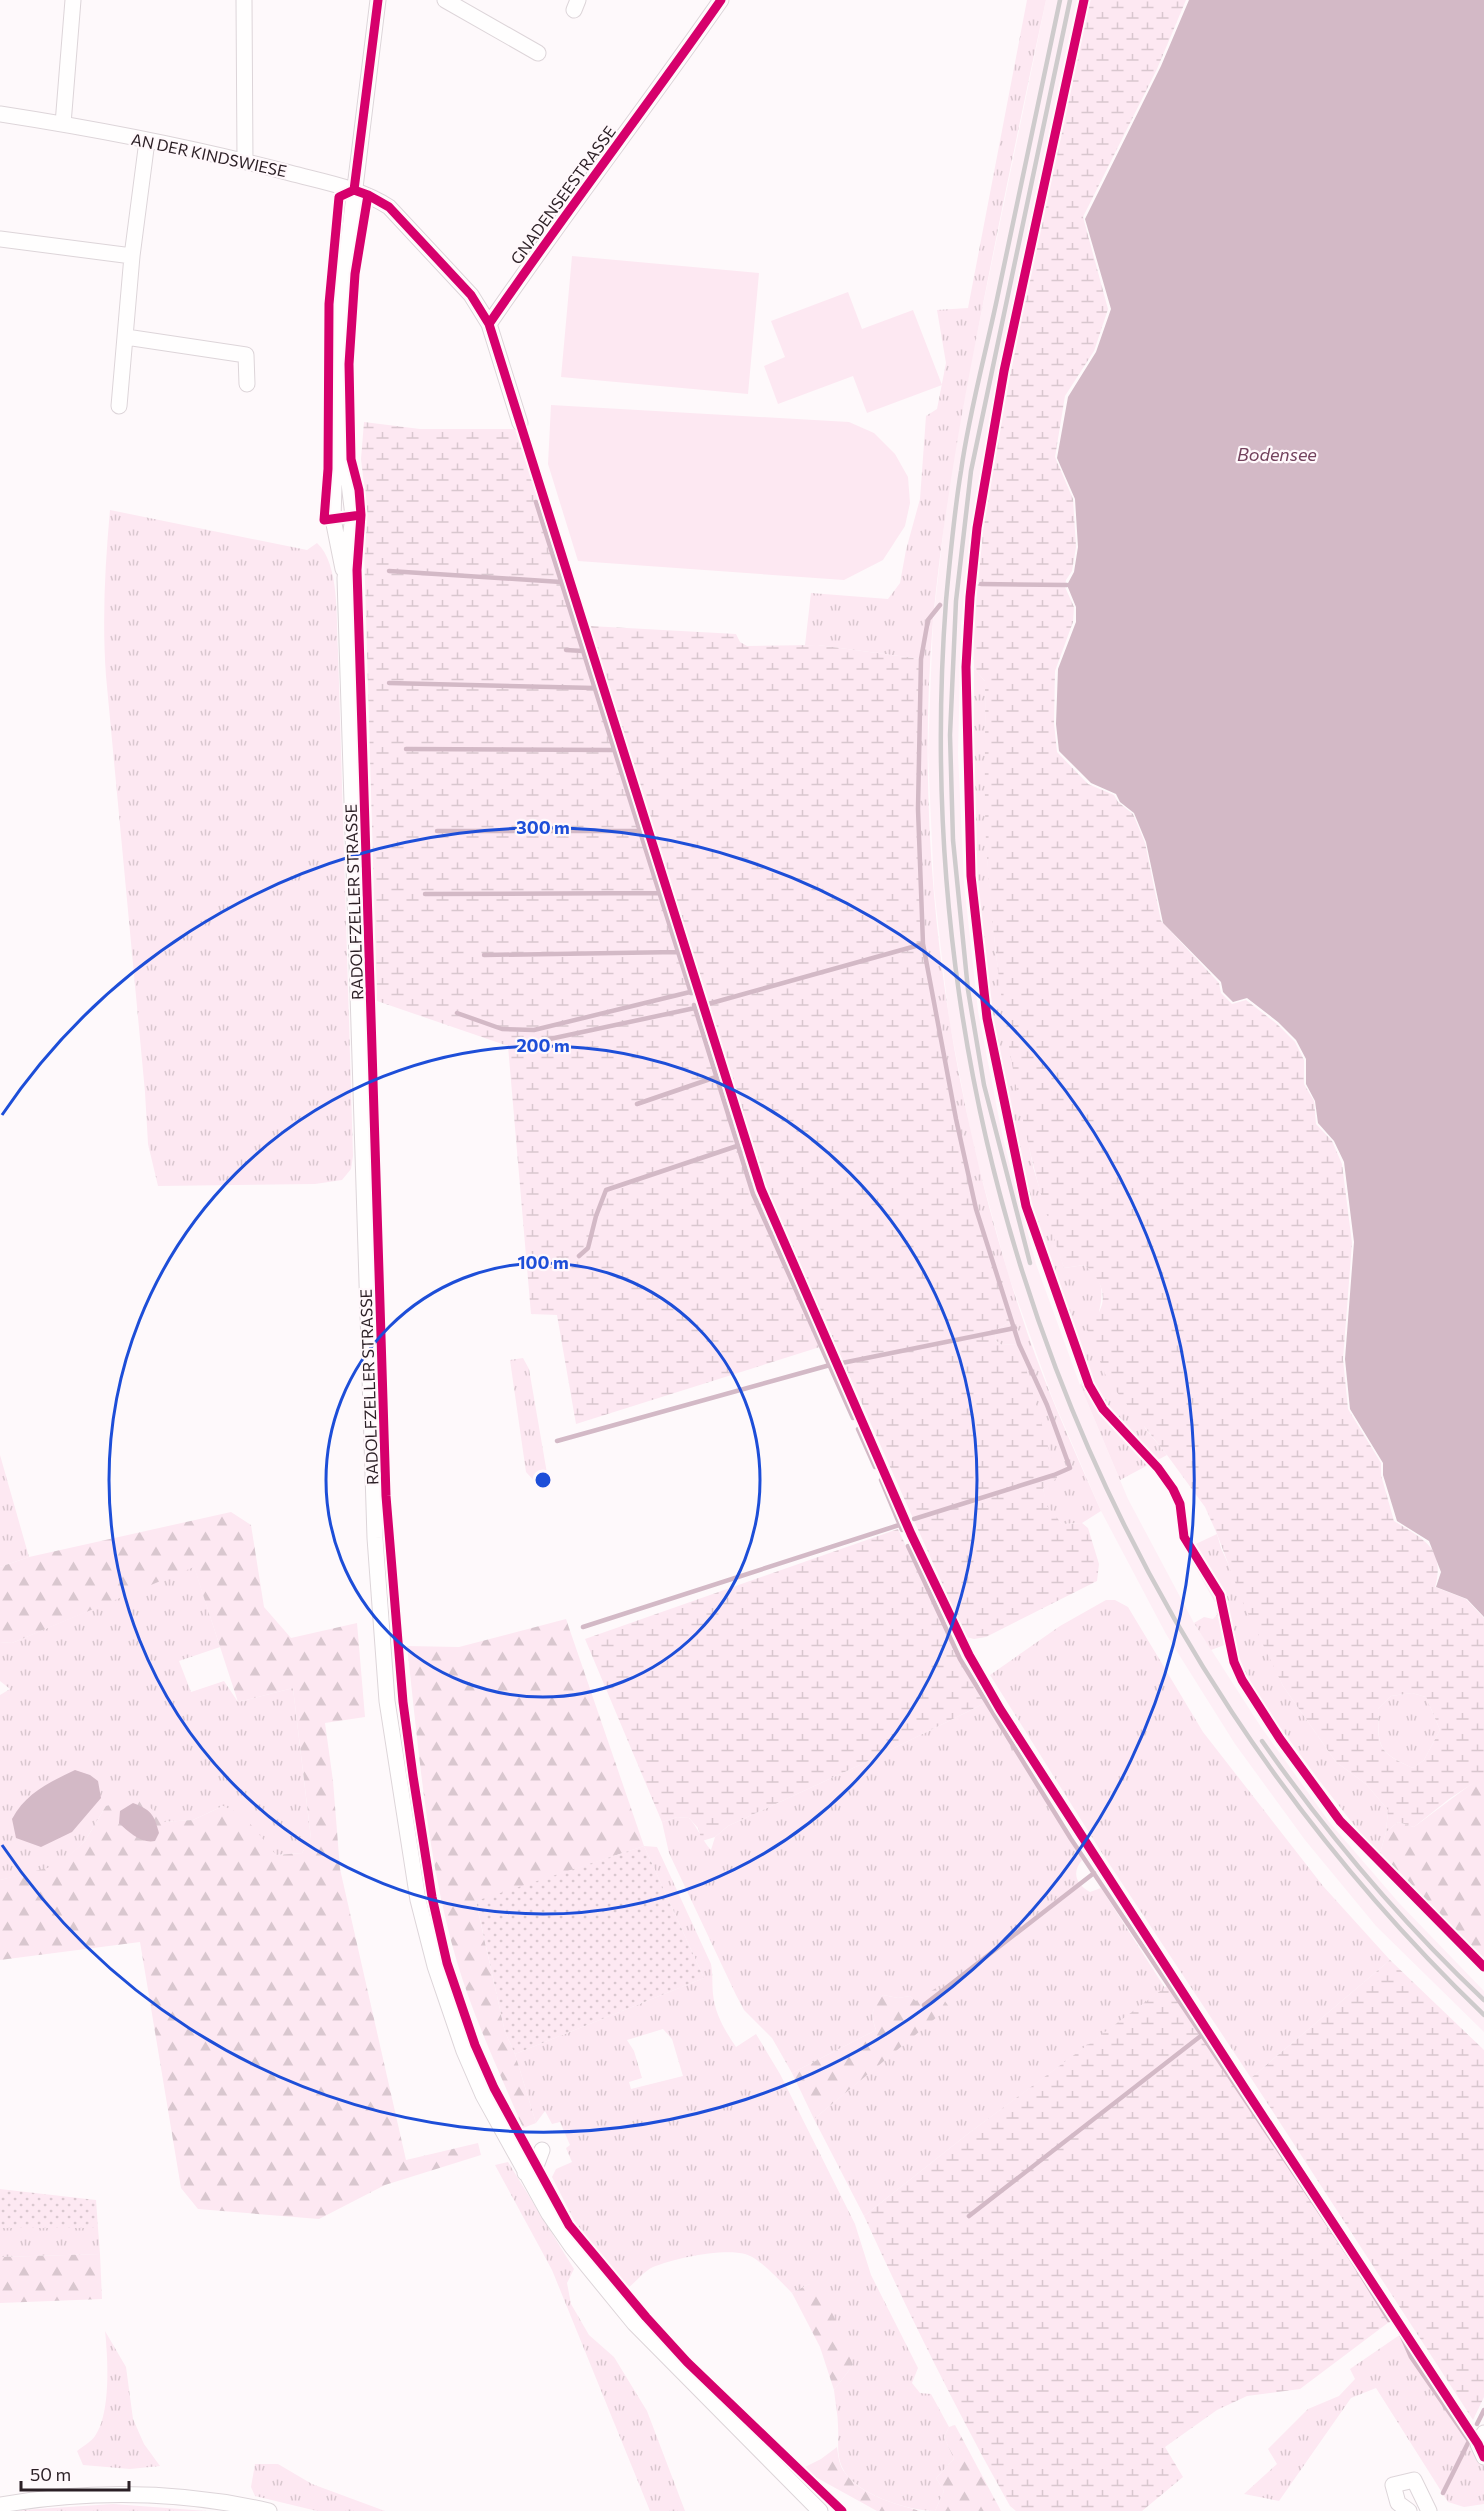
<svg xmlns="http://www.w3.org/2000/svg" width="1484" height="2511" font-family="Commissioner,sans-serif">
  <defs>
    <pattern id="grass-tufts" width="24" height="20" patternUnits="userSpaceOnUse" patternTransform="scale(1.5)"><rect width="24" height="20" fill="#fde8f2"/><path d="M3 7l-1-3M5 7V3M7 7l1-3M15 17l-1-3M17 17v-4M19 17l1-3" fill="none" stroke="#d9c7cf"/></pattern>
    <pattern id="forest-firs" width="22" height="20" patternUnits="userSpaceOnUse" patternTransform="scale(1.5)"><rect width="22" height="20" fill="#fde8f2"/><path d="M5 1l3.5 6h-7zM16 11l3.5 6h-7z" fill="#d9c7cf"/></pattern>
    <pattern id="wetland-marsh" width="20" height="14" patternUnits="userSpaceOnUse" patternTransform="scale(1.5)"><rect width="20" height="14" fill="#fde8f2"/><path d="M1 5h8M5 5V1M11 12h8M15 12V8" fill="none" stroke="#d9c7cf"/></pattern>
    <pattern id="park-dots" width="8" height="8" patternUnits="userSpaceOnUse" patternTransform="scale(1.5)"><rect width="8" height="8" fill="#fde8f2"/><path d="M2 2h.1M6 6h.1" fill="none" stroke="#d9c7cf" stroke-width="1.8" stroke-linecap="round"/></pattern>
  </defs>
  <rect width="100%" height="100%" fill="#fef9fb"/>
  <path fill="#feeff6" d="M 1046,0 L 1077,0 L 999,369 L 976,497 L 961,624 L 958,754 L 964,883 L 978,1011 L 1003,1139 L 1036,1264 L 1080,1385 L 1128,1499 L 1194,1623 L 1261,1727 L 1330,1823 L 1399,1903 L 1484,1991 L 1484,2032 L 1376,1926 L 1305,1840 L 1235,1744 L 1166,1634 L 1101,1511 L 1052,1397 L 1008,1274 L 973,1146 L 949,1019 L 934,888 L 928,752 L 933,622 L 948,490 L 971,363 Z"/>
  <path fill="url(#grass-tufts)" fill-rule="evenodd" d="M 1027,0 L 1046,0 C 1026,91 1007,183 989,274 C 966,389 944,503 933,620 C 913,859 950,1105 1027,1332 C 1048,1393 1075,1452 1101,1511 L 1082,1523 L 1062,1524 L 1046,1506 L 1019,1344 L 1002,1345 L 995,1340 L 996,1330 L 1013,1320 L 976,1209 L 956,1119 L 923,944 L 918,809 L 921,659 L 818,645 L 805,645 L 811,593 L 888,599 L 900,583 L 906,550 L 920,499 L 926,416 L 937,409 L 946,363 L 937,310 L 968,308 Z
    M 110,510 L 307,550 L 317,543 C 340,564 336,619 338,650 L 353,1156 L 351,1169 L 342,1180 L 315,1184 L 158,1186 L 148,1144 L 145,1092 L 106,676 C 102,620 105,565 110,510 Z
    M 974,669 L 985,681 L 987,856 L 996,955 L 1012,1057 L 1033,1167 L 1064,1268 L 1084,1265 C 1103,1280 1104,1289 1099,1312 L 1145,1428 L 1167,1455 L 1120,1480 L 1080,1385 L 1088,1375 L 1033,1213 L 1021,1165 L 989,1001 L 974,865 Z
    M 523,1358 L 529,1369 L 549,1485 L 537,1484 L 526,1472 L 510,1360 Z
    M 0,1455 L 29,1557 L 0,1567 Z
    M 1217,1534 L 1221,1548 L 1283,1686 L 1336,1762 L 1366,1784 L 1388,1810 L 1386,1832 L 1379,1857 L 1318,1779 L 1260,1700 L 1227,1644 L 1211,1650 L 1194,1623 L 1204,1617 L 1213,1619 L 1217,1615 L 1216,1604 L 1185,1549 Z
    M 194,1566 L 220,1647 L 179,1661 L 191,1692 L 224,1681 L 238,1702 L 293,1688 L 311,1839 L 302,1853 L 276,1855 L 223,1806 L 193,1820 L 163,1822 L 106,1806 L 85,1841 L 59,1866 L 0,1880 L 0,1695 L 10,1689 L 0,1681 L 0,1642 L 12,1643 Z
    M 1106,1600 L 1115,1600 L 1128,1607 L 1203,1732 L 1323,1886 L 1390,1960 L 1251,2078 L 1100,1850 L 990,1675 L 1060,1626 Z
    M 1412,1693 L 1426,1697 L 1440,1730 L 1424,1760 L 1413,1768 C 1376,1751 1379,1747 1378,1709 L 1391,1696 Z
    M 985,1703 L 1082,1860 C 1072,1872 1075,1884 1090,1892 L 1101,1888 L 1165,1988 L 969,2133 L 864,2216 L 814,2119 L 948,2007 L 916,2001 L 910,1996 L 898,1998 L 883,1995 C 872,2008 870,2014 876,2030 L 792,2073 L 772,2038 L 744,2010 L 736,1995 L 669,1853 L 662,1822 L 677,1817 L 689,1818 C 698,1828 702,1840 711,1850 L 715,1837 L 728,1826 L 864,1763 Z
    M 644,1846 L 657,1847 L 711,1964 C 713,1975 712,1983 713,1994 C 715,2014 725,2031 736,2047 L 756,2034 L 780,2074 L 855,2224 L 871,2275 L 918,2368 L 912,2383 L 920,2393 L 931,2394 L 949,2427 L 944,2437 L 954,2459 L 936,2478 L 944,2491 L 935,2511 C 909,2511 853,2494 842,2467 C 836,2453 839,2441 838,2426 C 838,2414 835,2402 834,2390 L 853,2365 L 809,2284 L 792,2293 C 781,2282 760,2258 745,2254 C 723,2248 675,2258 653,2267 C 644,2271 636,2282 628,2288 L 577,2226 L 552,2177 L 556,2169 L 572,2162 L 566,2148 L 570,2145 L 560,2122 L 552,2124 L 545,2111 L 536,2123 L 515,2054 L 704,1978 ZM 663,2029 L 672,2039 L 683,2076 L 631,2089 L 629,2082 L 642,2078 L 634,2051 L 627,2040 Z
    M 508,2162 L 574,2269 L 567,2283 L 571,2304 L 589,2335 L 614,2357 L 647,2411 L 685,2511 L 650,2511 L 552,2270 L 495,2165 Z
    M 0,2228 L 98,2228 L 100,2254 L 0,2257 Z
    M 105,2331 L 126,2367 L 133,2419 L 144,2444 L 160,2466 L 130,2469 L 83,2465 L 77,2451 C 82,2447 91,2442 95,2436 C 111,2413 108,2358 105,2331 Z
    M 1401,2334 L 1473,2442 L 1470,2448 L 1484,2466 L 1484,2504 L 1464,2507 L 1448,2502 L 1376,2388 L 1351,2398 L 1279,2501 L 1244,2494 L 1277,2464 L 1268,2449 L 1308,2409 L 1339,2396 L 1355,2379 L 1350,2369 Z
    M 255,2464 L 278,2464 L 312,2484 L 385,2511 L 317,2511 L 255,2496 L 251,2487 Z
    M 113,2504 L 207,2511 L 8,2511 Z"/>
  <path fill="url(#forest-firs)" d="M 231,1512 L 251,1525 L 264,1607 L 291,1638 L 357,1623 L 365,1717 L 325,1723 L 333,1781 L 340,1869 L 406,2160 L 478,2143 L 481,2155 L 385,2185 L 319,2219 L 198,2209 L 181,2188 L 140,1942 L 0,1960 L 0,1880 L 59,1865 L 85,1841 L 106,1806 L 141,1797 L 163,1822 L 193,1820 L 223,1806 L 243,1815 L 276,1855 L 302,1853 L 311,1838 L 293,1688 L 238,1702 L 194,1567 L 12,1643 L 0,1642 L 0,1567 L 29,1557 Z
    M 566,1619 L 644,1846 L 476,1902 L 505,2032 L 515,2054 L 536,2123 L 523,2128 C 500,2073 474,2019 457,1962 C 427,1860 419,1752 407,1646 L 459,1647 Z
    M 1482,1776 L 1484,1776 L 1484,1958 L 1481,1959 L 1379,1857 L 1386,1832 L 1398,1822 L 1414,1827 Z
    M 936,1988 L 949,2007 L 814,2119 L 792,2073 L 876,2030 C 871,2015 871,2007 883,1995 L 898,1998 L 910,1996 L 916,2001 Z
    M 100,2254 L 102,2299 L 0,2303 L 0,2257 Z
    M 809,2284 C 831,2298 844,2341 853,2365 L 834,2390 L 820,2347 L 792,2293 Z
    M 955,2425 L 1001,2511 L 935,2511 L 944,2491 L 936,2478 L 954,2459 L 944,2437 L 949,2427 Z
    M 837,2447 C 838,2454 839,2464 843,2470 C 859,2495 895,2504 921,2511 L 877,2511 L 801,2469 L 821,2459 Z"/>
  <path fill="url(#wetland-marsh)" fill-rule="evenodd" d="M 1088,0 L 1186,0 L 1157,69 L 1083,217 L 1108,309 L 1094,351 L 1065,396 L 1055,457 L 1073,499 L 1076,547 L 1072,571 L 1066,580 L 1065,587 L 1074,607 L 1073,622 L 1055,671 L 1054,723 L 1057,752 L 1088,784 L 1114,795 L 1118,802 L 1133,814 L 1145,843 L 1161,921 L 1219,983 L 1221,993 L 1232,1004 L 1246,1000 L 1277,1024 L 1295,1042 L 1304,1060 L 1304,1084 L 1314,1101 L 1316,1124 L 1332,1141 L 1342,1164 L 1352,1243 L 1343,1359 L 1348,1409 L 1381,1463 L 1381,1475 L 1394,1521 C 1423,1539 1446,1548 1435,1587 L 1466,1599 L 1484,1618 L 1484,1776 L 1449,1799 L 1414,1827 L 1398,1822 L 1386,1832 L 1388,1810 L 1366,1784 L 1336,1762 L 1283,1686 L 1243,1603 L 1217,1534 L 1205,1507 L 1167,1455 L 1108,1381 L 1086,1327 C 1090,1323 1097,1318 1099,1312 C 1109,1294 1098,1276 1084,1265 L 1064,1268 C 1019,1141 997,993 987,858 C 983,800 986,740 985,681 L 974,669 L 973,626 L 981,523 L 1052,164 ZM 1412,1693 L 1426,1697 L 1440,1730 L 1424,1760 L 1413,1768 C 1377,1752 1378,1747 1378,1709 L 1391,1696 Z
    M 364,422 L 420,429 L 515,429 L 545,519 L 756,1192 L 823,1346 L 576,1424 L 557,1315 L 531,1314 L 508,1046 L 377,1001 L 364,548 L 367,510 L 361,459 Z
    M 590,626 L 736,634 L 740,642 L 747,646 L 818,645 L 921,659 L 918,809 L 923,944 L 956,1119 L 976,1208 L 1013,1320 L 996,1330 L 995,1340 L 1002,1345 L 1019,1344 L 1057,1478 L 1043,1488 L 1047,1506 L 1062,1524 L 1082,1523 L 1088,1528 L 1099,1564 L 1097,1581 L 986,1637 L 974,1639 L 966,1637 L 766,1189 Z
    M 898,1529 L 958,1658 L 985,1703 L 864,1763 L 728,1826 L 715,1837 L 702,1841 L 698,1828 L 689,1818 L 677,1817 L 662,1822 L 585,1639 Z
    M 1390,1960 L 1484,2050 L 1484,2397 L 1473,2420 L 1251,2078 Z
    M 1175,1980 L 1228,2067 L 1393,2319 L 1300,2389 L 1247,2396 L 1217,2410 L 1165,2447 L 1183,2477 L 1142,2511 L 1016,2511 L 1010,2506 C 957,2412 909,2314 864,2216 L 969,2133 Z"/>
  <path fill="url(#park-dots)" d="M 644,1846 L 704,1978 L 515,2054 L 505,2032 L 476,1901 Z
    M 0,2189 L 96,2200 L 98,2228 L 0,2228 Z"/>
  <path fill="#fde8f2" d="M 572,256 L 759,273 L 748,394 L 561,377 Z
    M 848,292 L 862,329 L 913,310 L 942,385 L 867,413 L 853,376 L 778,404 L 764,366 L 785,357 L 771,321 Z
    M 551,405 L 849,422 L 874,433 L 895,454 L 908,477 L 910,503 L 905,526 L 883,560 L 844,580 L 578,561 L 548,464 Z"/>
  <path fill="#d3b9c6" d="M 1189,0 L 1484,0 L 1484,1617 L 1467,1599 L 1436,1587 L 1441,1572 L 1429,1541 L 1397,1521 L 1383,1475 L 1383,1463 L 1350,1409 L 1345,1359 L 1354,1242 L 1344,1162 L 1334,1141 L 1318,1123 L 1315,1101 L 1306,1084 L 1306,1059 L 1296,1040 L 1278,1022 L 1247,998 L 1233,1002 L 1223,992 L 1221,982 L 1163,923 L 1146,842 L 1134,813 L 1120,802 L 1116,794 L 1091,783 L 1059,751 L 1056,724 L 1058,669 L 1076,622 L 1076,607 L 1067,585 L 1074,572 L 1078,547 L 1075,499 L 1057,458 L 1068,397 L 1096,352 L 1111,309 L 1085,219 L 1161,66 Z
    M 75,1770 L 90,1775 L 98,1781 L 101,1798 L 72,1832 L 41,1847 L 16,1838 L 12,1819 C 26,1793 48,1783 75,1770 Z
    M 133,1803 C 151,1810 154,1814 159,1833 L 155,1841 C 142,1844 128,1832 119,1823 L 120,1811 Z"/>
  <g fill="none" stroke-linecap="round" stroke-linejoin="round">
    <path stroke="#d3b9c6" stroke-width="4.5" d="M 536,502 L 691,993
      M 389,571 L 561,582
      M 981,584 L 1067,585
      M 566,650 L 583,651
      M 389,683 L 594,688
      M 406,749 L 614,750
      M 437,831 L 640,831
      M 425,894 L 659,893
      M 484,955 L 678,952
      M 708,1004 L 923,944
      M 694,1005 L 753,1194 L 853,1418
      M 457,1013 L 502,1029 L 534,1030 L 690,992
      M 545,1040 L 695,1008
      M 637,1104 L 716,1077
      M 579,1256 L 588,1248 L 596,1216 L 606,1190 L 737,1146
      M 842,1363 L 1015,1328
      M 858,1429 L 875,1467
      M 557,1441 L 830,1365
      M 881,1480 L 902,1530
      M 914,1519 L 1054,1475 L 1070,1468 L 1047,1405 L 1019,1344 L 976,1209 L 956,1119 L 923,944 L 918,809 L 921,659 L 928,620 L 940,605
      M 908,1546 L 960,1659 L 1009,1739 L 1071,1839 L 1352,2260 L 1389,2320
      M 583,1627 L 899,1525
      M 924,2005 L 1094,1873
      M 969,2216 L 1202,2035
      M 1401,2334 L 1411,2357 L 1469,2441 L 1443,2493
      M 1477,2424 L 1484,2410"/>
    <defs>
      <path id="minor" d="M 244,0 L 245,161
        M 445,0 L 538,53
        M 574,10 L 578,0
        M 0,114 C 97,129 195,148 290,173 C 324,182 360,188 389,207 L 471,295 L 489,324 L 520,423
        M 63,124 L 73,0
        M 0,239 L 132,256
        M 489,324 C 564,214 645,109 721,0
        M 126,337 L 246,355 L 247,384
        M 119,406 L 132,256 L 147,141
        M 340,449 L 349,483 L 353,516 L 345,578 L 375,1538 L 387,1701 L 418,1900 L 435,1966 L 464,2051 L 483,2095 L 549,2214 L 572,2247 L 634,2323 L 820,2511
        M 343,569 L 333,519 L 334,485 L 340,449 L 340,310 L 378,0
        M 525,2173 L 536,2166 L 542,2150
        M 1484,2433 L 1478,2444 L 1484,2457
        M 0,2505 C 89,2490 181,2491 269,2511
        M 1409,2511 L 1398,2503 L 1393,2485 L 1414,2480 L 1429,2511"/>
    </defs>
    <use href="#minor" stroke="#ddd5d9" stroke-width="17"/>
    <use href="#minor" stroke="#fffefe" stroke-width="15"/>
    <path stroke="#cecbcc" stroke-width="4.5" d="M 1060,0 C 1039,100 1018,200 997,299 C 985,356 969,413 961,471 C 954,513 950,558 946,601 C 906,1133 1100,1645 1484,2015
      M 1030,1263 L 984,1085 L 968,990 L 953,840 L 950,735 L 956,601 L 971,471 L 1070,0
      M 1262,1741 C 1328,1835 1401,1922 1484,2000"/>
    <defs>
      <path id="cycleway" d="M 1084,0 L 1004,371 L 977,528 L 970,597 L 966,667 L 971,876 L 987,1018 L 1026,1206 L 1089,1385 L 1103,1409 L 1158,1468 L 1173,1489 L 1180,1504 L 1184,1537 L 1220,1595 L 1234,1662 L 1242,1680 L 1280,1739 L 1340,1821 L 1484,1967
        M 354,190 L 368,195 L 389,207 L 471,295 L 489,324 L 761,1189 L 911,1534 L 969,1655 L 1000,1709 L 1247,2092 L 1478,2444 L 1484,2457
        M 354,190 L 339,197 L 329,304 L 328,469 L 324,520 L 361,515
        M 354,190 L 378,0
        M 368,195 L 355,274 L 349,364 L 351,459 L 359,490 L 361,515 L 357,570 L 386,1496 L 403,1702 L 413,1776 L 432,1897 L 447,1963 L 475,2045 L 494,2088 L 569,2225 L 646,2317 L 687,2362 L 842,2511
        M 489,324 C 564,214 645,109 721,0"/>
    </defs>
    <use href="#cycleway" stroke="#fff8fb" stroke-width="13"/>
    <use href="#cycleway" stroke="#d6006c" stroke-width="9"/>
  </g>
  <g fill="none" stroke="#1d4ed8" stroke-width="3">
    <circle cx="543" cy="1480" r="217"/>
    <circle cx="543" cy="1480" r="434"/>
    <path d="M2 1115A652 652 0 1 1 2 1845"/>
  </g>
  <g text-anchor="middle" stroke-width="4.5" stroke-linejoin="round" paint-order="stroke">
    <g font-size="16" fill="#2b1f25" stroke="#fff8fb">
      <text transform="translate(209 155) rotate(12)" y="6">AN DER KINDSWIESE</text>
      <text transform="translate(563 195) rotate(-54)" y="6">GNADENSEESTRASSE</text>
      <text transform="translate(354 902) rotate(-92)" y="6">RADOLFZELLER STRASSE</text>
      <text transform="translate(369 1387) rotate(-92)" y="6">RADOLFZELLER STRASSE</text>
    </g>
    <g font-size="18" font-style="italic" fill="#73425d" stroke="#fff8fb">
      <text x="1277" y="461">Bodensee</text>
    </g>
  </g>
  <circle cx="543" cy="1480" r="9" fill="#1d4ed8" stroke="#fff8fb" stroke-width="3"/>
  <g font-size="18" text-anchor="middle" font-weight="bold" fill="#1d4ed8" stroke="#fff8fb" stroke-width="4.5" stroke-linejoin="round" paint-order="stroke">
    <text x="543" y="834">300 m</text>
    <text x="543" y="1052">200 m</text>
    <text x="543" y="1269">100 m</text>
  </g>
  <path d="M21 2481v9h108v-9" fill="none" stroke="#2b1f25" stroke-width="3"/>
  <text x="30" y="2481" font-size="18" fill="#2b1f25" stroke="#fff8fb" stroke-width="4.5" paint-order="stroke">50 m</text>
</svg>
